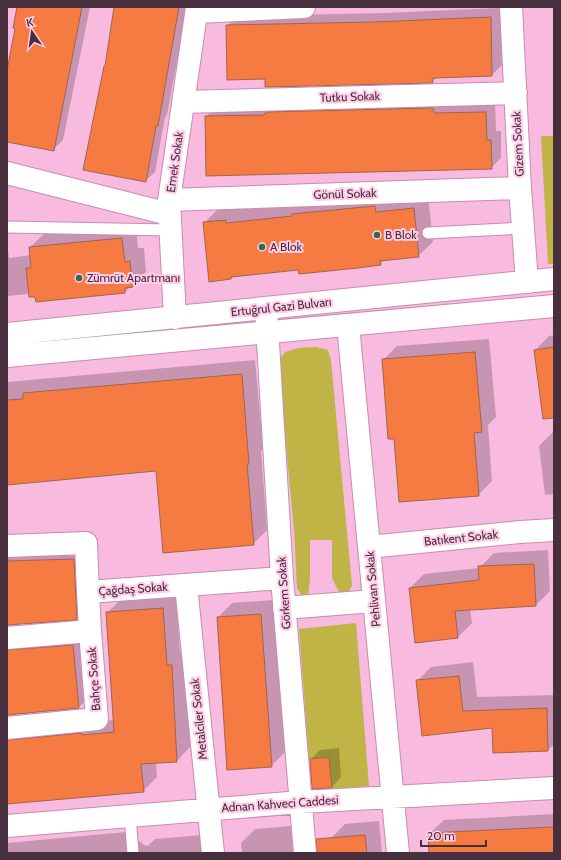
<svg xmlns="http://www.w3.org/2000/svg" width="561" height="860" font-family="Cabin,sans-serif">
  <rect width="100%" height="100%" fill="#f9badf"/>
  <path fill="#bfb445" d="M 541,136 L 554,136 L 554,264 L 548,264 Z
    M 316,347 L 328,350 L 331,360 L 352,586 L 349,591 L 340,594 L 332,578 L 332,540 L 310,540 L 310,579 L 308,599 L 302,596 L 297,588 L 294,530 L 278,361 L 285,352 L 298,348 Z
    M 356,623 L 369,786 L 332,789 L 329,757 L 309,759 L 299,629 Z"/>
  <path fill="#0003" d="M 18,7 L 90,7 L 63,140 L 53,150 L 7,141 L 7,76 L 16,28 Z
    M 116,7 L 187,7 L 167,115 L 165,117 L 155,172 L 145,181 L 106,65 Z
    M 500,8 L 502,65 L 492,75 L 436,78 L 432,82 L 266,78 L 227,26 L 237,16 L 384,13 Z
    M 495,102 L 496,131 L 501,131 L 501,158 L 491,168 L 206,117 L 215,107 Z
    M 428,195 L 433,242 L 418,256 L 385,259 L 380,264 L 299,269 L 234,276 L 231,279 L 205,222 L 219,208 L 240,206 L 240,209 L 304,203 Z
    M 136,225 L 138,248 L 144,248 L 146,272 L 125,292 L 36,295 L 29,294 L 7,296 L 7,242 L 9,258 L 31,255 L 30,247 L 45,233 Z
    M 554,335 L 554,398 L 542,399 L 535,350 L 549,336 Z
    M 489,339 L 496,417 L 488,425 L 492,481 L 478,495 L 395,438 L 383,360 L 397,346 Z
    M 255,360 L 263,449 L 261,451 L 267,530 L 253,544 L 157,470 L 7,484 L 7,382 Z
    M 554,431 L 554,494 L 545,495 L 539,446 Z
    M 88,545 L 91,604 L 76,619 L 7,622 L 7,548 Z
    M 548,550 L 550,591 L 535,606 L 470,609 L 472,623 L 458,637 L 410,588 L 424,574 L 479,568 L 494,553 Z
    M 176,595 L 180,652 L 185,652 L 190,747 L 177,761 L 156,762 L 157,777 L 143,791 L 7,804 L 7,643 L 86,634 L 92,694 L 79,707 L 8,714 L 10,721 L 95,722 L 114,720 L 107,613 L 121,599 Z
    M 275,600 L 285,752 L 271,766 L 218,617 L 232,603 Z
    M 473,662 L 477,697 L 554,695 L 554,744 L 548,750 L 493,727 L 423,734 L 417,681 L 431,667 Z
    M 339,748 L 341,777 L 332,787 L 311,759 L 320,750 Z
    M 554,814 L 554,853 L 430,853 L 429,834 L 444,820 Z
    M 379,821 L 382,853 L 332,853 L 331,838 L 345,824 Z
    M 291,826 L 293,853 L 242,853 L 241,843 L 255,829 Z
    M 137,831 L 138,841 L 140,841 L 144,845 L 148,846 L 155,839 L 201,835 L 203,853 L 7,853 L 7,843 Z"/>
  <path fill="#f67b43" stroke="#a1654c" d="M 17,7 L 82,7 L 54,151 L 7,142 L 7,70 L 15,29 L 13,28 Z
    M 114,7 L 179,7 L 158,126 L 156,126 L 146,182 L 83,170 L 104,66 L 105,66 Z
    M 491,17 L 492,76 L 435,78 L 432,79 L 433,83 L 265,87 L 265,79 L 227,80 L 226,25 L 374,22 Z
    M 433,108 L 434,113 L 486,112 L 487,140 L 491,140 L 492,169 L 206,176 L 205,116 L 264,115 L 266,112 Z
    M 375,206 L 376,212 L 414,208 L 419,257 L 380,261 L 381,265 L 358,268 L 299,274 L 298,270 L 231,277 L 231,279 L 209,282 L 203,222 L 226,220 L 226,223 L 292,216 L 292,214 Z
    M 122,238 L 125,262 L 130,261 L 133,287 L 125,288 L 125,293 L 36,302 L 35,297 L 29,297 L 26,268 L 31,268 L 29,247 Z
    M 554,347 L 554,418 L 543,419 L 534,350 Z
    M 475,352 L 482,432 L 474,433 L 479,496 L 399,502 L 394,439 L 388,439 L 382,359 Z
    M 242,374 L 249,464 L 247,464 L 254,545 L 163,553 L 156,471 L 7,485 L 7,400 L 23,399 L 23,393 Z
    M 74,559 L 77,620 L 7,625 L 7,561 Z
    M 534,564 L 536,606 L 455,611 L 458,638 L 415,643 L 409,588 L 479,580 L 478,566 Z
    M 163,608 L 167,665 L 172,665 L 177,762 L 141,764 L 144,792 L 7,804 L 7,740 L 82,733 L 82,735 L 114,732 L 106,612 Z
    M 261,614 L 272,767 L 227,770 L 217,617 Z
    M 73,645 L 79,708 L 7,715 L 7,650 Z
    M 459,676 L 463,711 L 547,708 L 548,751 L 493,753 L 492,728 L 422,736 L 416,680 Z
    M 329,757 L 332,788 L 312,789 L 310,759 Z
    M 554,827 L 554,853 L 429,853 L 428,833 Z
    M 365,835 L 367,853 L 317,853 L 316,839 Z"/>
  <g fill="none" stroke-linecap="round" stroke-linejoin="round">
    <defs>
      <path id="service" d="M 7,227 L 170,230
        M 428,233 L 523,228
        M 130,816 L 133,853"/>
      <path id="minor" d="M 511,7 L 520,188 L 527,282
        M 197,12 L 304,7
        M 183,102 L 516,93
        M 7,173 L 169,214
        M 169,200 L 520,188
        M 266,309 L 282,578 L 305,853
        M 175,318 L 169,200 L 197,7
        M 348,325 L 398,853
        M 7,546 L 86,543 L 88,592 L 282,578
        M 369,547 L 520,532 L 554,530
        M 186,585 L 213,853
        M 88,592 L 90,631
        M 284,608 L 374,601
        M 7,638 L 90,631 L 97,719 L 7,728
        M 7,826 L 301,802 L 554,788"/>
      <path id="secondary" d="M 7,334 L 554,279
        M 7,356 L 554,306"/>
    </defs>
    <use href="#service" stroke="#c78caf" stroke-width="13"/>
    <use href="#minor" stroke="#c78caf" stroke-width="24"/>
    <use href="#secondary" stroke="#c78caf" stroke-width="24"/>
    <use href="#service" stroke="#fff" stroke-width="11"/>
    <use href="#minor" stroke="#fff" stroke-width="22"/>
    <use href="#secondary" stroke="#fff" stroke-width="22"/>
  </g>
  <g fill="#326a52" stroke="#ffcce9" stroke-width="1.5">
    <circle cx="377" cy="235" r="4"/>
    <circle cx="262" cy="247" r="4"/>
    <circle cx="79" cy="278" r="4"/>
  </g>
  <g text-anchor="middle" stroke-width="4" stroke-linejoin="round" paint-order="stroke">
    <g font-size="12" fill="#482f3d" stroke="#ffcce9">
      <text transform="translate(350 97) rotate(-2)" y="4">Tutku Sokak</text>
      <text transform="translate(518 144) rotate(-93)" y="4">Gizem Sokak</text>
      <text transform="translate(175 162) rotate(-82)" y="4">Emek Sokak</text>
      <text transform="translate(345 194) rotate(-2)" y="4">Gönül Sokak</text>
      <text transform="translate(281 307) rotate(-6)" y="4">Ertuğrul Gazi Bulvarı</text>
      <text transform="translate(461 538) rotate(-6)" y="4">Batıkent Sokak</text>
      <text transform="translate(133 589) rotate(-4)" y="4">Çağdaş Sokak</text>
      <text transform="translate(373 589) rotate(-95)" y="4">Pehlivan Sokak</text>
      <text transform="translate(284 593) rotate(-94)" y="4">Görkem Sokak</text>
      <text transform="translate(94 679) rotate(-94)" y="4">Bahçe Sokak</text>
      <text transform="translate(199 719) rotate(-96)" y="4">Metalciler Sokak</text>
      <text transform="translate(280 804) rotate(-4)" y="4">Adnan Kahveci Caddesi</text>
    </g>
    <g font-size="12" fill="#482f3d" stroke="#ffcce9" text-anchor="start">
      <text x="385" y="239">B Blok</text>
      <text x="270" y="251">A Blok</text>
      <text x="87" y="282">Zümrüt Apartmanı</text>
    </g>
  </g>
  <rect width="561" height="860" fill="none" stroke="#482f3d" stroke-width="16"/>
  <g transform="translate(32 32) rotate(347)" stroke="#ffcce9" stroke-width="3" paint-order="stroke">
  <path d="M0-3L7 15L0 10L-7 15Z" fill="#482f3d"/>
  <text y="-6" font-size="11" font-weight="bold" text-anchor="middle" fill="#482f3d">K</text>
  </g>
  <path d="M421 840v6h65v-6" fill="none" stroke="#482f3d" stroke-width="2"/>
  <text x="427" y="840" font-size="12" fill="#482f3d" stroke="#ffcce9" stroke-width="3" paint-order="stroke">20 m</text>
</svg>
